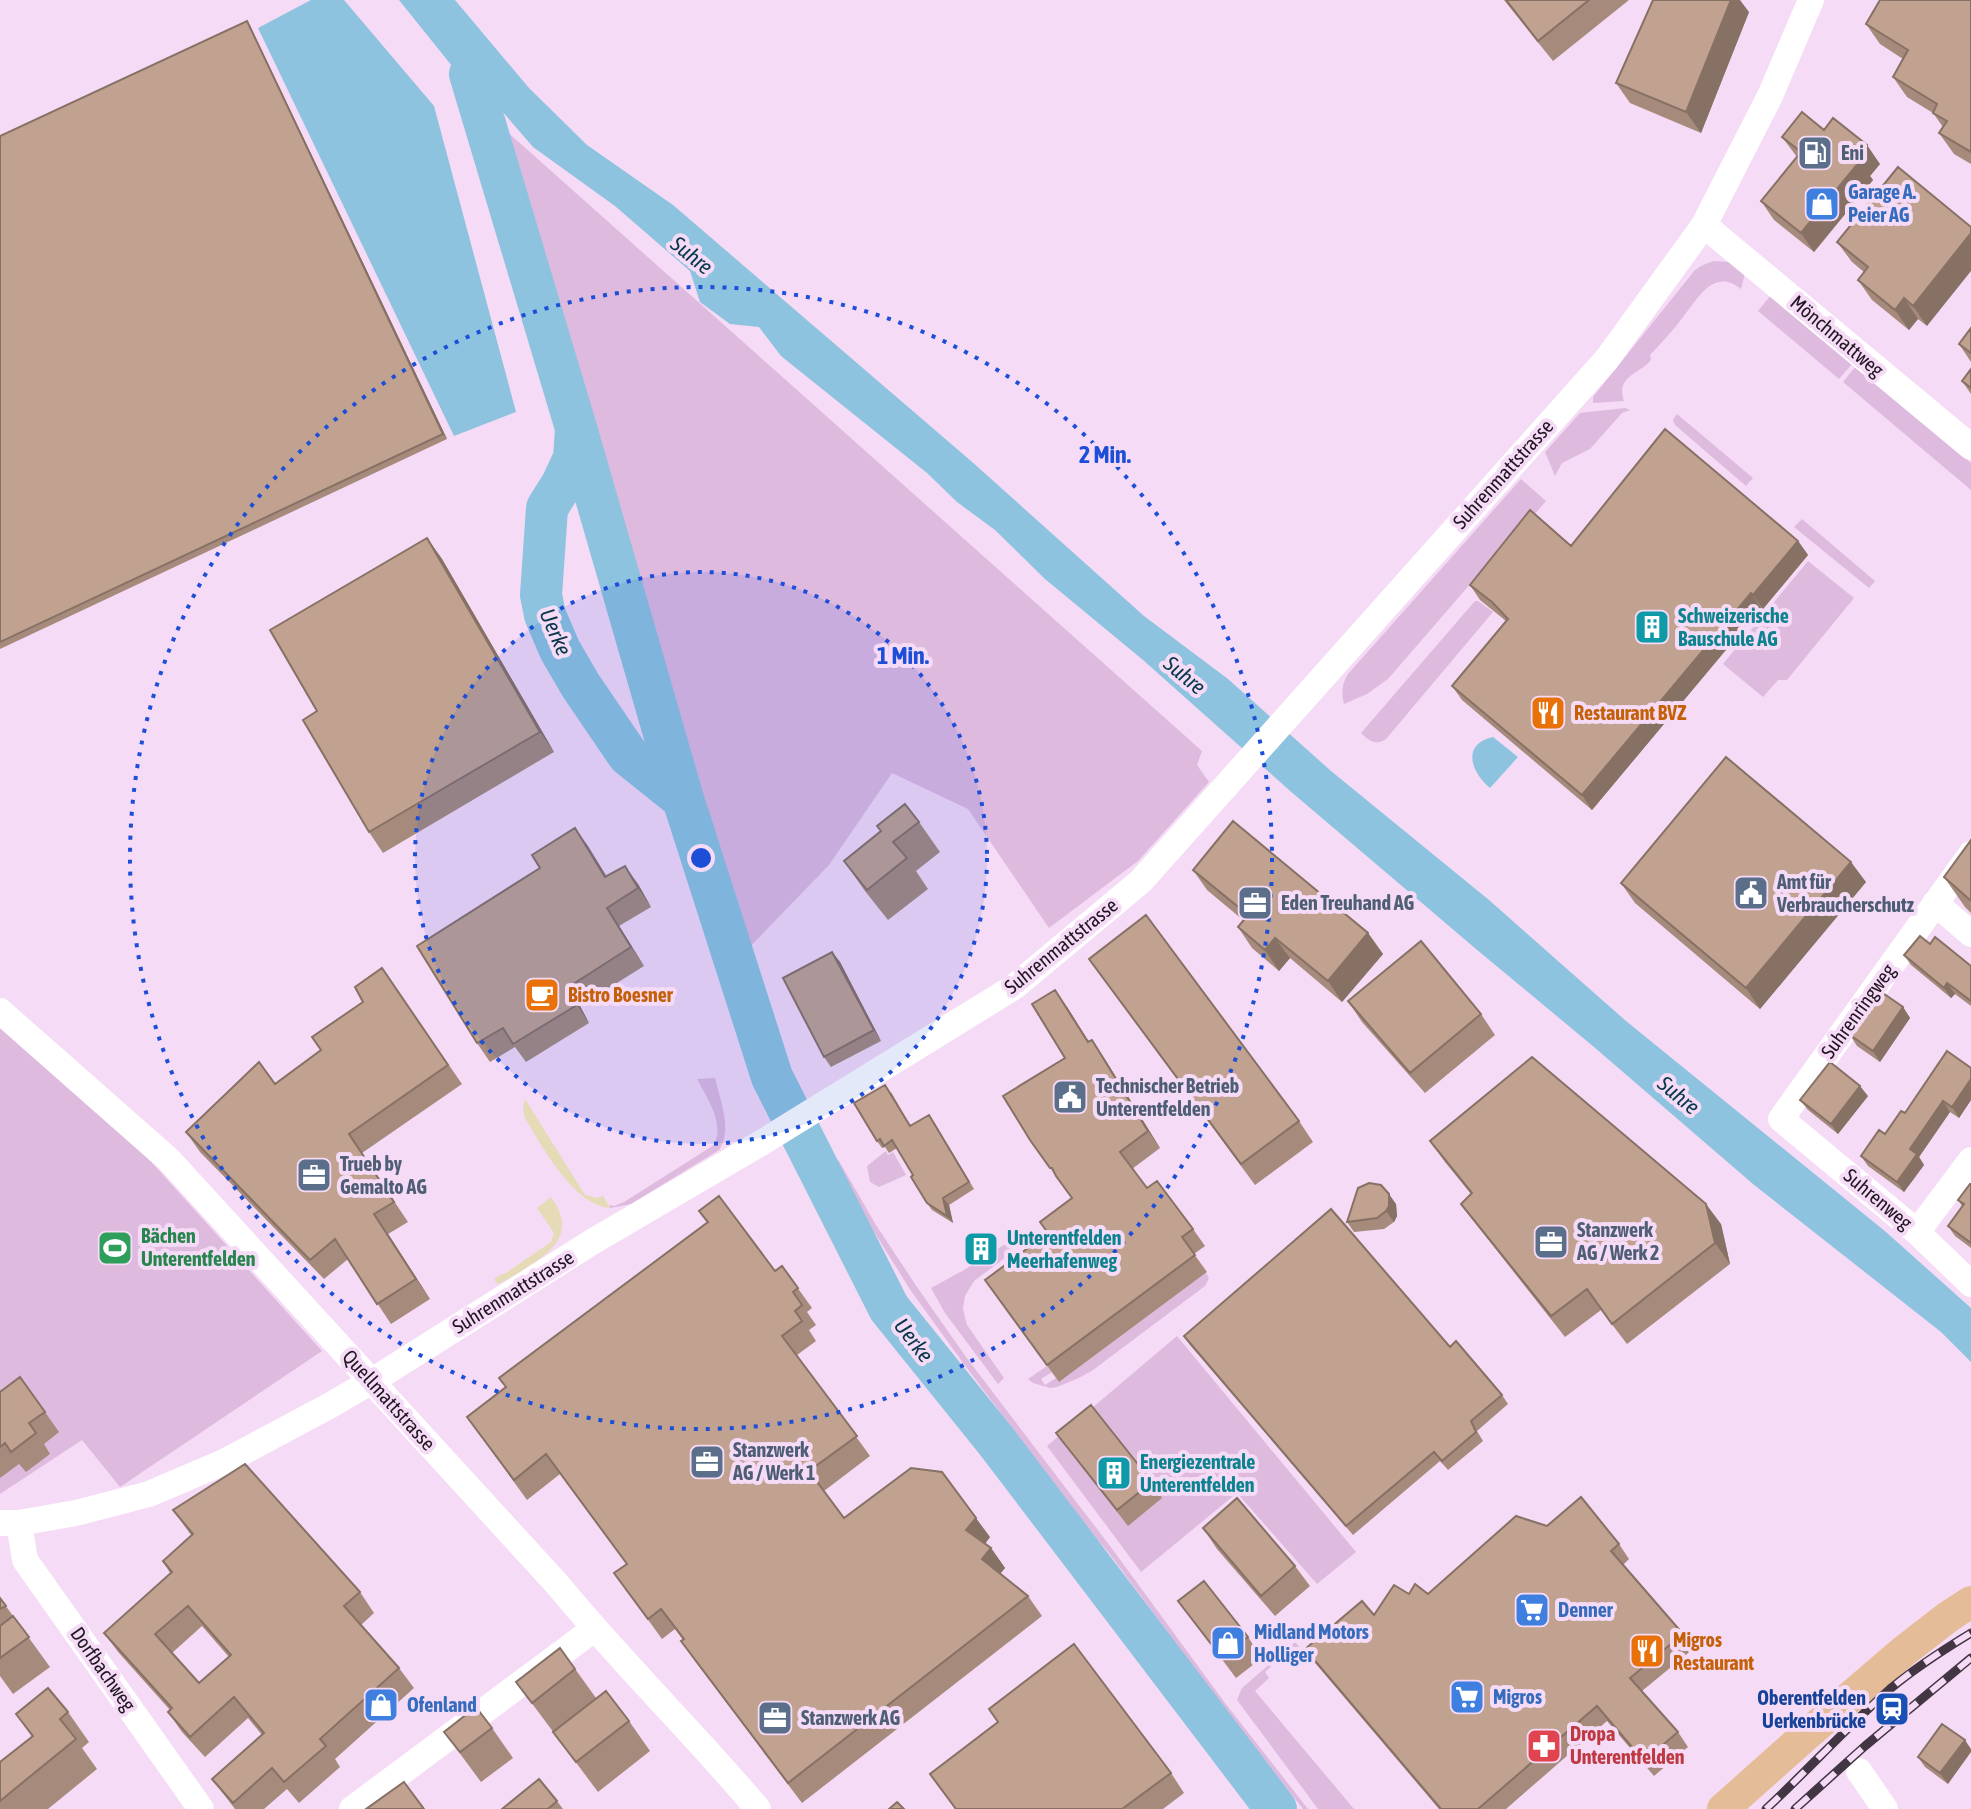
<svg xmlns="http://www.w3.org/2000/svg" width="1971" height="1809" font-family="'Asap Condensed',sans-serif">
  <rect width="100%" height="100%" fill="#f5dbf6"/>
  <path fill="#debadf" d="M 503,128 L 1202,751 L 1197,765 L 1209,782 L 1138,861 L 1049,928 L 968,809 L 892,773 L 829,865 L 744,953 Z
    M 1713,261 L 1729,262 L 1745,273 L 1741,289 C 1714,267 1698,298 1683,317 C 1673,331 1661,343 1650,355 L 1651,360 C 1640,374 1615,376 1624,401 L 1593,403 L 1593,397 L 1695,270 L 1701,266 Z
    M 1771,295 L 1852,364 L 1839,379 L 1758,311 Z
    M 1856,366 L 1971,463 L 1971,490 L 1843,382 Z
    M 1625,408 L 1630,410 L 1622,413 L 1590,449 L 1562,463 L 1555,476 L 1545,452 L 1580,413 Z
    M 1677,414 L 1753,478 L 1746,486 L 1675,425 L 1673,420 Z
    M 1521,479 L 1546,501 L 1519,532 L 1491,584 L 1478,575 L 1388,679 L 1367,694 L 1344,704 C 1341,693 1342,683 1348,674 Z
    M 1802,519 L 1875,581 L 1869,588 L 1794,527 Z
    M 1808,561 L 1854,598 L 1787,680 L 1778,680 L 1763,697 L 1723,664 Z
    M 1475,601 L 1478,601 L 1493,612 L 1386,739 C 1376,746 1369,741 1361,733 Z
    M 0,1027 L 136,1145 L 322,1351 L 120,1487 L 82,1440 L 0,1494 Z
    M 715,1078 C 720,1100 733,1130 719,1150 L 631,1204 L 610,1208 L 609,1205 L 614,1206 L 624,1202 L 714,1145 C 725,1123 707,1098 697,1079 Z
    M 886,1151 L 888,1155 L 893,1152 L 906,1175 L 879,1187 L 870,1182 L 867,1166 Z
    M 828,1158 L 839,1161 L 876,1225 L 917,1287 L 966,1357 L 1113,1550 L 1225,1703 L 1308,1809 L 1303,1809 L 1223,1707 L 1109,1553 L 1079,1518 L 961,1360 L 911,1291 Z
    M 1007,1243 L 1014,1251 L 974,1281 L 965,1296 L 963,1309 L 967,1325 L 1004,1378 L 998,1384 L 945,1313 L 931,1288 L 964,1270 Z
    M 1206,1273 L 1209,1278 L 1205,1286 L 1093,1370 L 1079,1378 L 1057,1387 L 1050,1388 L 1033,1383 L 1028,1379 L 1047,1366 L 1052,1372 L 1041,1379 L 1045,1385 L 1056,1378 L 1059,1382 Z
    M 1177,1336 L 1356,1552 L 1317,1584 L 1237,1493 L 1141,1572 L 1047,1446 Z
    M 1295,1642 L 1301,1649 L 1285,1663 L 1280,1658 L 1265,1672 L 1269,1678 L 1255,1691 L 1354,1809 L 1318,1809 L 1237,1700 L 1242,1688 Z"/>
  <path fill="#e5dbb6" d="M 525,1099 L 585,1195 L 597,1198 L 603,1196 L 610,1208 C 574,1205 542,1147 525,1118 L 523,1109 Z
    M 551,1197 C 576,1231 555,1250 526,1268 C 517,1274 507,1280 498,1284 L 494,1280 L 498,1276 L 506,1273 L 551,1242 L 554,1233 L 537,1208 Z"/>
  <path fill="#8dc3df" d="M 311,0 L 344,0 L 434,106 L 516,412 L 454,436 L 258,28 Z
    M 399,0 L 455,0 L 529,88 L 587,145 L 673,205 L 971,461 L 1144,616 L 1228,679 L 1331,771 L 1489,900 L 1626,1021 L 1886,1232 L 1971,1308 L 1971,1362 L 1941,1332 L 1753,1184 L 1594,1047 L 1476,949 L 1289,790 L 1143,660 L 1045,579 L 995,530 L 957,502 L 927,473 L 781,356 L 759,327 L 730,324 L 700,302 L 690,271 L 615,206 L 533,147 L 470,74 L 456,71 Z
    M 1493,737 L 1518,757 L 1490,788 C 1471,772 1461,744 1493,737 Z"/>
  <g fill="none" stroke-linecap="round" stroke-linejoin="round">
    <path stroke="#8dc3df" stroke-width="42" d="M 470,74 L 576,428 L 683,799 L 772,1077 L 889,1308 L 996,1441 L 1276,1809
      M 576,429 L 574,458 L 562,484 L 547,508 L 541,595 L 545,615 L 560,650 L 581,686 L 628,755 L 683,799"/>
    <path stroke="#fff" stroke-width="26" d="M 1704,225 L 1971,447
      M 1971,854 L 1781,1119 L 1917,1232 L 1971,1284
      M 1935,903 L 1971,934
      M 0,1011 L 169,1160 L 557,1584 C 621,1662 693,1732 758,1809
      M 1917,1232 L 1971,1160
      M 0,1523 L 19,1523 L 76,1513 L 149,1494 L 224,1462 L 329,1406 L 372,1381 L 592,1242 L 761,1143 L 1014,987 L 1141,881 L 1607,359 L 1704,225 L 1770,96 L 1811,0
      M 19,1523 L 25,1560 L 201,1809
      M 1859,1771 L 1885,1809
      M 352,1809 L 594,1629"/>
    <path stroke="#e5bc98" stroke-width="32" d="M 1723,1809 L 1805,1736 L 1904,1651 L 1948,1617 L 1971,1602"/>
    <defs>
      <path id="rail" d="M 1766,1809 C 1808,1770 1847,1727 1890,1689 C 1915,1668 1943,1650 1971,1633
        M 1795,1809 L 1865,1746 L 1971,1658"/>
    </defs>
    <use href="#rail" stroke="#423643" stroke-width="9"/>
    <use href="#rail" stroke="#f5dbf6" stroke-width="6" stroke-dasharray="18" stroke-linecap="butt"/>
  </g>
  <path fill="#a68a7c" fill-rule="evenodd" d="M 1504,0 L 1629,0 L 1553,61 Z
    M 1971,0 L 1971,164 L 1954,154 L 1939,133 L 1943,127 L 1933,113 L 1907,97 L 1893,77 L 1903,59 L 1880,44 L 1866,24 Z
    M 1749,12 L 1701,133 L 1630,103 L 1616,83 Z
    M 247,21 L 250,26 L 447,439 L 0,649 L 0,136 Z
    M 1824,130 L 1880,164 L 1870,176 L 1873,180 L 1814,252 L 1774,220 L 1761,201 L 1797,157 L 1782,137 Z
    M 1898,167 L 1927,326 L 1918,319 L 1909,330 L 1872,300 L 1858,280 L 1864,272 L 1852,262 L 1837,242 Z
    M 1971,328 L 1971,362 L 1959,344 Z
    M 1971,369 L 1971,394 L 1962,381 Z
    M 427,538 L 442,559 L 554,752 L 383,853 L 369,832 L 317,711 Z
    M 1798,541 L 1808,555 L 1763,609 L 1761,608 L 1592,810 L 1462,700 L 1452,686 L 1506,621 L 1480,600 L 1470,585 L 1571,546 Z
    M 919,822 L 940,852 L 916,871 L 928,889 L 888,920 L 865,891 L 844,861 Z
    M 575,828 L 606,876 L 638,884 L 651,907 L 619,926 L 644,966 L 580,1006 L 589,1023 L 526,1062 L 515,1047 L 490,1062 L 477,1043 L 540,868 Z
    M 1971,840 L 1971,913 L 1965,907 L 1944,877 Z
    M 1193,870 L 1368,933 L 1383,954 L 1342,1002 L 1290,958 L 1279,971 L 1252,948 L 1238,927 L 1243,920 L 1207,890 Z
    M 1866,882 L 1760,1009 L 1635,903 L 1621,883 Z
    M 1930,944 L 1971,966 L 1971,1006 L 1955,994 L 1951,998 L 1911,965 L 1904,955 Z
    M 832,952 L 840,962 L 881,1041 L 831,1067 L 824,1057 Z
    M 1089,959 L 1299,1121 L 1313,1142 L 1255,1185 Z
    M 382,968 L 462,1084 L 362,1153 L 408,1222 L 388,1234 L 430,1299 L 391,1324 L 348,1259 L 324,1279 L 200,1152 L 186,1132 L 275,1084 L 321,1050 L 363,1002 Z
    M 1348,1001 L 1481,1014 L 1495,1035 L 1425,1093 L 1362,1022 Z
    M 1067,1007 L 1089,1042 L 1104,1058 L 1160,1148 L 1132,1169 L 1147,1188 L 1193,1229 L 1205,1246 L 1194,1254 L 1207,1272 L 1059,1382 L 985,1280 L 1048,1233 L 1072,1198 L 1030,1140 L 1065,1058 Z
    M 1903,1007 L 1910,1018 L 1880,1062 L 1857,1046 L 1850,1035 Z
    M 1971,1068 L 1971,1100 L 1959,1118 L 1950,1112 L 1919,1157 L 1924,1165 L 1904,1192 L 1868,1166 L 1861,1156 L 1905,1113 Z
    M 891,1092 L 910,1125 L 934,1122 L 974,1189 L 949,1205 L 953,1223 L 932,1210 L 927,1203 L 913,1175 L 897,1148 L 889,1153 L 885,1147 L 882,1148 L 877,1141 Z
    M 1868,1096 L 1838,1134 L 1808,1110 L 1800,1100 Z
    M 1430,1141 L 1721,1224 L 1730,1264 L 1627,1344 L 1601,1310 L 1565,1337 L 1476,1224 L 1461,1204 L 1471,1194 L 1445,1162 Z
    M 1971,1184 L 1971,1248 L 1955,1236 L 1948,1226 L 1962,1206 L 1958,1200 Z
    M 1396,1204 L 1397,1216 L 1394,1222 L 1384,1229 L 1354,1232 L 1347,1222 Z
    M 699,1211 L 775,1271 L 782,1266 L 812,1308 L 807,1312 L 816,1325 L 809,1330 L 816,1341 L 797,1355 L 870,1456 L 824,1491 L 844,1518 L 990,1537 L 985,1544 L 991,1548 L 1005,1568 L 1000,1573 L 1028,1596 L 1042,1616 L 802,1803 L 695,1661 L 681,1641 L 683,1640 L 675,1629 L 662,1639 L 614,1573 L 627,1564 L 560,1474 L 527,1500 L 467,1417 L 505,1387 L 707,1223 Z
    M 1184,1336 L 1450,1347 L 1502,1395 L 1508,1404 L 1477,1431 L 1483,1441 L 1448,1470 L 1440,1461 L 1353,1535 L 1190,1345 Z
    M 0,1392 L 45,1412 L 59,1432 L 44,1444 L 50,1454 L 26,1472 L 19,1464 L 0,1478 Z
    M 1056,1433 L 1152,1482 L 1162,1498 L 1128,1526 Z
    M 173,1510 L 360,1592 L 374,1613 L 361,1625 L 399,1668 L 414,1688 L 335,1759 L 340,1767 L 299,1803 L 287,1789 L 264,1809 L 235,1809 L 212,1779 L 262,1735 L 248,1718 L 205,1757 L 182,1732 L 168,1712 L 170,1710 L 119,1653 L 104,1633 L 170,1573 L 163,1561 L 191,1535 ZM 202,1626 L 229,1657 L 199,1683 L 172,1653 Z
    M 1547,1526 L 1619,1544 L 1629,1559 L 1623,1565 L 1683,1634 L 1693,1649 L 1642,1691 L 1678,1732 L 1688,1747 L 1654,1776 L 1607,1721 L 1506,1809 L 1439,1809 L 1316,1664 L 1305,1649 L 1374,1615 L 1409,1594 L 1428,1594 Z
    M 1203,1528 L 1295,1566 L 1310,1586 L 1275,1616 L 1217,1549 Z
    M 0,1598 L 50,1667 L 13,1694 L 0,1676 Z
    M 1178,1601 L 1248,1637 L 1262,1658 L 1236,1678 Z
    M 560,1648 L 596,1698 L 629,1721 L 650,1751 L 598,1792 L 516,1682 Z
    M 68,1712 L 89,1742 L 82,1748 L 97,1769 L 48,1809 L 0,1809 L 0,1762 L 32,1737 L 16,1714 Z
    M 1942,1724 L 1948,1784 L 1925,1767 L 1918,1757 Z
    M 492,1728 L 513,1758 L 481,1782 L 444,1732 Z
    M 1171,1773 L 1184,1793 L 1163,1809 L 955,1809 L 930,1774 Z
    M 557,1801 L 563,1809 L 502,1809 Z"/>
  <path fill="#877165" d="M 1731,0 L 1740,0 L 1749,12 L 1701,133 L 1686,112 Z
    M 247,21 L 250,26 L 447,439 L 443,434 Z
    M 1867,145 L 1880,164 L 1870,176 L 1873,180 L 1814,252 L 1801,233 Z
    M 1971,233 L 1971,271 L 1927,326 L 1913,306 Z
    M 1904,298 L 1918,319 L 1909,330 L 1895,310 Z
    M 427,538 L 442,559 L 554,752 L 540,732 Z
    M 1798,541 L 1808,555 L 1763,609 L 1753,595 Z
    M 1751,593 L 1761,608 L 1592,810 L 1582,795 Z
    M 575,828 L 588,846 L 618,895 L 605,877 Z
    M 1851,862 L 1866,882 L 1760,1009 L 1746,988 Z
    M 625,866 L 638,884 L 651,907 L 638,888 Z
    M 607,908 L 619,926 L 644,966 L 631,947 Z
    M 1368,933 L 1383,954 L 1342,1002 L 1328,981 Z
    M 1275,938 L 1290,958 L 1279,971 L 1265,950 Z
    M 832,952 L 840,962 L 881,1041 L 874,1030 Z
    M 1947,983 L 1955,994 L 1951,998 L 1944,988 Z
    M 567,988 L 580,1006 L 589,1023 L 577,1005 Z
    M 1055,990 L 1067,1007 L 1100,1060 L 1088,1042 Z
    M 1903,1007 L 1910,1018 L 1880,1062 L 1873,1051 Z
    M 1092,1040 L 1104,1058 L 1160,1148 L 1148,1131 Z
    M 1971,1079 L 1971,1100 L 1959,1118 L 1952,1107 Z
    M 1860,1086 L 1868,1096 L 1838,1134 L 1831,1124 Z
    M 1943,1101 L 1950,1112 L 1919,1157 L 1924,1165 L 1904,1192 L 1897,1182 L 1910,1149 Z
    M 1389,1194 L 1396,1204 L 1397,1216 L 1394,1222 L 1386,1211 Z
    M 943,1198 L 949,1205 L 953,1223 L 947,1216 Z
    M 1706,1204 L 1721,1224 L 1730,1264 L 1715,1243 Z
    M 374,1214 L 388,1234 L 430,1299 L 416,1279 Z
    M 976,1518 L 990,1537 L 980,1550 L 966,1530 Z
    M 991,1548 L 1005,1568 L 996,1579 L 982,1559 Z
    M 1965,1740 L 1971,1749 L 1971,1752 L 1948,1784 L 1940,1773 Z"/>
  <path fill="#c1a190" stroke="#877165" stroke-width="2" fill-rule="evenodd" d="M 1506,0 L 1589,0 L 1538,41 Z
    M 1653,0 L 1731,0 L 1686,112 L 1616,83 Z
    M 1880,0 L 1971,0 L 1971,152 L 1939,133 L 1947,121 L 1933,113 L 1937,104 L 1893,77 L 1908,50 L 1866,24 Z
    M 247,21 L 443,434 L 0,642 L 0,136 Z
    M 1802,112 L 1824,130 L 1833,118 L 1867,145 L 1856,158 L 1860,161 L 1801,233 L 1761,201 L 1801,152 L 1782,137 Z
    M 1898,167 L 1971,227 L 1971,233 L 1913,306 L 1904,298 L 1895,310 L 1858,280 L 1868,267 L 1837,242 Z
    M 1971,328 L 1971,353 L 1959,344 Z
    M 1971,369 L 1971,388 L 1962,381 Z
    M 1665,429 L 1798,541 L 1753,595 L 1751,593 L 1582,795 L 1452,686 L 1508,619 L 1492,602 L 1470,585 L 1530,510 L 1571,546 Z
    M 427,538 L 540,732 L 369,832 L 303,720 L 317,711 L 270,630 Z
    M 1726,757 L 1851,862 L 1746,988 L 1621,883 Z
    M 905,804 L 919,822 L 893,842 L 907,858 L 867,890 L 844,861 L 881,831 L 877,826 Z
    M 1233,821 L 1368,933 L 1328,981 L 1275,938 L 1265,950 L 1238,927 L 1248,915 L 1193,870 Z
    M 575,828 L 605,877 L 625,866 L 638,888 L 607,908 L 631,947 L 567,988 L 577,1005 L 513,1044 L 503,1028 L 477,1043 L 417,946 L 540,868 L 532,855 Z
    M 1971,840 L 1971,898 L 1970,900 L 1944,877 Z
    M 1146,915 L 1299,1121 L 1241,1164 L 1089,959 Z
    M 1920,936 L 1930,944 L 1935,937 L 1971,966 L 1971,1001 L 1947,983 L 1944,988 L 1904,955 Z
    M 1421,941 L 1481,1014 L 1410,1073 L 1348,1001 Z
    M 832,952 L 874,1030 L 824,1057 L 783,978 Z
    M 382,968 L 448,1065 L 349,1134 L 394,1202 L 374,1214 L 416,1279 L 377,1304 L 335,1239 L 310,1260 L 186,1132 L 259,1062 L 275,1084 L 321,1050 L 312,1037 L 363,1002 L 355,987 Z
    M 1055,990 L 1088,1042 L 1092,1040 L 1148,1131 L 1120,1152 L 1147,1188 L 1157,1181 L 1193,1229 L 1182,1237 L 1195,1255 L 1047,1365 L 985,1280 L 1048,1233 L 1040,1222 L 1072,1198 L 1056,1176 L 1052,1168 L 1050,1168 L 1030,1140 L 1003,1096 L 1065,1058 L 1032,1004 Z
    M 1880,991 L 1903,1007 L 1873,1051 L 1850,1035 Z
    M 1947,1051 L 1971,1068 L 1971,1079 L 1952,1107 L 1943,1101 L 1910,1149 L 1917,1154 L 1897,1182 L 1861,1156 L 1879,1130 L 1885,1134 L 1901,1111 L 1905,1113 Z
    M 1532,1057 L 1706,1204 L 1715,1243 L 1612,1324 L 1587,1289 L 1551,1316 L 1461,1204 L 1472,1193 L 1430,1141 Z
    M 1830,1062 L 1860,1086 L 1831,1124 L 1800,1100 Z
    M 885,1085 L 910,1126 L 929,1115 L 969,1182 L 943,1198 L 947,1216 L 927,1203 L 911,1177 L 913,1175 L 892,1140 L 884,1146 L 880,1139 L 877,1141 L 854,1103 Z
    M 1369,1183 L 1381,1185 L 1389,1194 L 1389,1206 L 1386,1211 L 1377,1218 L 1347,1222 L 1358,1188 Z
    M 1970,1184 L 1971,1184 L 1971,1243 L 1948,1226 L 1964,1204 L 1958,1200 Z
    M 719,1196 L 775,1271 L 782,1266 L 798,1288 L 793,1292 L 802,1305 L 795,1311 L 802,1321 L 782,1336 L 857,1436 L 809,1471 L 844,1518 L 911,1468 L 942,1472 L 976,1518 L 966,1530 L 991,1548 L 982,1559 L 1028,1596 L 788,1783 L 681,1641 L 684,1639 L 661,1609 L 648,1619 L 614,1573 L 627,1564 L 546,1454 L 514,1480 L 467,1417 L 506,1387 L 499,1378 L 708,1222 L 699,1211 Z
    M 1331,1209 L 1450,1347 L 1456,1341 L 1502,1395 L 1471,1421 L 1476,1432 L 1442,1461 L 1434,1452 L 1346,1526 L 1184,1336 Z
    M 20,1377 L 45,1412 L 29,1423 L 36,1433 L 11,1452 L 5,1443 L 0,1447 L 0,1392 Z
    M 1091,1405 L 1152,1482 L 1117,1510 L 1056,1433 Z
    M 245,1464 L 360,1592 L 344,1606 L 399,1668 L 320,1739 L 326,1746 L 284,1782 L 272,1768 L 233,1803 L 212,1779 L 264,1733 L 234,1697 L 190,1737 L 168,1712 L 172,1708 L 104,1633 L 172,1572 L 163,1561 L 193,1534 L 173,1510 ZM 188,1606 L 231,1655 L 199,1683 L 155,1634 Z
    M 1581,1497 L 1619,1544 L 1611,1551 L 1683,1634 L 1630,1678 L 1678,1732 L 1644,1761 L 1597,1706 L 1478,1809 L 1441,1809 L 1305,1649 L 1362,1601 L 1374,1615 L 1394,1585 L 1409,1594 L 1415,1584 L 1428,1594 L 1516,1516 L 1547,1526 Z
    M 1237,1498 L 1295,1566 L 1261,1596 L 1203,1528 Z
    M 1204,1581 L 1248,1637 L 1222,1658 L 1178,1601 Z
    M 0,1598 L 6,1606 L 0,1609 Z
    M 13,1616 L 29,1637 L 0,1658 L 0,1626 Z
    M 1074,1644 L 1171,1773 L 1122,1809 L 956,1809 L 930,1774 L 998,1722 L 989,1709 Z
    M 560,1648 L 575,1669 L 532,1703 L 516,1682 Z
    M 48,1688 L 68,1712 L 60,1719 L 76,1739 L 0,1801 L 0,1762 L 33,1736 L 16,1714 Z
    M 606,1691 L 629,1721 L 576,1762 L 553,1732 Z
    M 476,1707 L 492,1728 L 460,1752 L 444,1732 Z
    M 1942,1724 L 1965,1740 L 1940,1773 L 1918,1757 Z
    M 539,1779 L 557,1801 L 548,1809 L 502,1809 Z
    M 404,1782 L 424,1809 L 366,1809 Z
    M 897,1802 L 904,1809 L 889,1809 Z"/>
  <circle cx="701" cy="858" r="286" fill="#1d4ed8" fill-opacity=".12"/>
  <g fill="none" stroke="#1d4ed8" stroke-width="4" stroke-dasharray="4 8">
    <circle cx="701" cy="858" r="286"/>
    <circle cx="701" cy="858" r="571"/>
  </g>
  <defs>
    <symbol id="fuel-square" viewBox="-11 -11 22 22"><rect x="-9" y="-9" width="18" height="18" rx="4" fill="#5c6f8a" stroke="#f5dbf6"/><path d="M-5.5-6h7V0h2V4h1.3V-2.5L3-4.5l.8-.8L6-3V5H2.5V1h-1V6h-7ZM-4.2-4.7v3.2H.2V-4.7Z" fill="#fff"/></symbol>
    <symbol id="shop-square" viewBox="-11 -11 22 22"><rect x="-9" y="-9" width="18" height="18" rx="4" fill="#3f7fe0" stroke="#f5dbf6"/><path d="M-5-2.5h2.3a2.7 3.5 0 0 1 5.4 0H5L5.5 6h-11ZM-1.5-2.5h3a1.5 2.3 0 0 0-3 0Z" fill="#fff"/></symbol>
    <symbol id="building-square" viewBox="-11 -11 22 22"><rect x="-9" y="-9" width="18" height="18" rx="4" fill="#0f9aa8" stroke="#f5dbf6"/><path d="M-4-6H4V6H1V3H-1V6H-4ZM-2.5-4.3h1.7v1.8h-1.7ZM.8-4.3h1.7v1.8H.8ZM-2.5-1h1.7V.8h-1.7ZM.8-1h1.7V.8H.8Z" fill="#fff"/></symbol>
    <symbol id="restaurant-square" viewBox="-11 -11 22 22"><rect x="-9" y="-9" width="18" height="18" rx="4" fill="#e8710a" stroke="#f5dbf6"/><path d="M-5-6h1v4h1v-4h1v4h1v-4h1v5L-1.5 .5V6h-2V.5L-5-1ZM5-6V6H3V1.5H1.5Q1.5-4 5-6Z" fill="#fff"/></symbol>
    <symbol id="civic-square" viewBox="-11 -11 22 22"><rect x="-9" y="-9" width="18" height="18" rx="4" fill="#5c6f8a" stroke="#f5dbf6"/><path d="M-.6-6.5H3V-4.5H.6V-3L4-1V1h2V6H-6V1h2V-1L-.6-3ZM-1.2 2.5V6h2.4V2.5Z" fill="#fff"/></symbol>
    <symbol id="office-square" viewBox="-11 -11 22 22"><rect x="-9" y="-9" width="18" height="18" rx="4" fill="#5c6f8a" stroke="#f5dbf6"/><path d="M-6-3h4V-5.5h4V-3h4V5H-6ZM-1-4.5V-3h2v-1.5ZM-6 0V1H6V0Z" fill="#fff"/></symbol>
    <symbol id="cafe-square" viewBox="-11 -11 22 22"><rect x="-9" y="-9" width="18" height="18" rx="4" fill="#e8710a" stroke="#f5dbf6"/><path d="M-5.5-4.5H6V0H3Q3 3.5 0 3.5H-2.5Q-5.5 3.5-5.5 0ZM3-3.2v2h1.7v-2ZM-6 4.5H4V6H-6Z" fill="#fff"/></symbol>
    <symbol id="stadium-square" viewBox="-11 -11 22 22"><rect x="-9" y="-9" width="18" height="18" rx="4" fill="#2e9e5b" stroke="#f5dbf6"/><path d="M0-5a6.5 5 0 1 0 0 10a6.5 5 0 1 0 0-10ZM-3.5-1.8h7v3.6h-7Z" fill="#fff"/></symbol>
    <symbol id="supermarket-square" viewBox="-11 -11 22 22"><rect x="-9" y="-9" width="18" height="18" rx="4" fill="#3f7fe0" stroke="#f5dbf6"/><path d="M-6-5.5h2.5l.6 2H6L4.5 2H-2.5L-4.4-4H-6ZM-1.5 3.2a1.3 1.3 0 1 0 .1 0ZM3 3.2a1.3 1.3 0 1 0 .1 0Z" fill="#fff"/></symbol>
    <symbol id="station-square" viewBox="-11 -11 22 22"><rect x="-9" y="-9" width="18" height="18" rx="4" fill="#1a4fb4" stroke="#f5dbf6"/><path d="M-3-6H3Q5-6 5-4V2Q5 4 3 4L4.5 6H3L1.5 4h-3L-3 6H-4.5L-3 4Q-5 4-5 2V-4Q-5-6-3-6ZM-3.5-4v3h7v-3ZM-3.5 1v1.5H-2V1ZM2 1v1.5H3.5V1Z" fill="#fff"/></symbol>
    <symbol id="pharmacy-square" viewBox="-11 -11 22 22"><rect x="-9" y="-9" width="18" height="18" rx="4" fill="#e0444e" stroke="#f5dbf6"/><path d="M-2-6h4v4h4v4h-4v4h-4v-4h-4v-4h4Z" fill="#fff"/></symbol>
  </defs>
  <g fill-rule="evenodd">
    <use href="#fuel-square" x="1795" y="133" width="40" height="40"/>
    <use href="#shop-square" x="1802" y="184" width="40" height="40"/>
    <use href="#building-square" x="1632" y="607" width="40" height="40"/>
    <use href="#restaurant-square" x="1528" y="693" width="40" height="40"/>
    <use href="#civic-square" x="1731" y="873" width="40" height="40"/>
    <use href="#office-square" x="1235" y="883" width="40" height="40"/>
    <use href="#cafe-square" x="522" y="975" width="40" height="40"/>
    <use href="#civic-square" x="1050" y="1077" width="40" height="40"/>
    <use href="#office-square" x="294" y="1155" width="40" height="40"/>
    <use href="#office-square" x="1531" y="1222" width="40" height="40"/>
    <use href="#stadium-square" x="95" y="1228" width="40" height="40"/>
    <use href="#building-square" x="961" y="1229" width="40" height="40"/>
    <use href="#office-square" x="687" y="1442" width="40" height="40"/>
    <use href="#building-square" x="1094" y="1453" width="40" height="40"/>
    <use href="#supermarket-square" x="1512" y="1590" width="40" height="40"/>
    <use href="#shop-square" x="1208" y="1623" width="40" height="40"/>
    <use href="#restaurant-square" x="1627" y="1631" width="40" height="40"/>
    <use href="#supermarket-square" x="1447" y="1677" width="40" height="40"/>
    <use href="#shop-square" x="361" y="1685" width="40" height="40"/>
    <use href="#station-square" x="1872" y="1689" width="40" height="40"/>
    <use href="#office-square" x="755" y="1698" width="40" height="40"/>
    <use href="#pharmacy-square" x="1524" y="1726" width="40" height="40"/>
  </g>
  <g text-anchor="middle" stroke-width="8" stroke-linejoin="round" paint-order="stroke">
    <g font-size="20" font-weight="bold" fill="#4e5e75" stroke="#f5dbf6" text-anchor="start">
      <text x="1841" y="160">Eni</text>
      <text x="1777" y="889">Amt für<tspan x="1777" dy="23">Verbraucherschutz</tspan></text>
      <text x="1281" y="910">Eden Treuhand AG</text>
      <text x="1096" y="1093">Technischer Betrieb<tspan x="1096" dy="23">Unterentfelden</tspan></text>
      <text x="340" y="1171">Trueb by<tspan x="340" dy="23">Gemalto AG</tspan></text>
      <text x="1577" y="1237">Stanzwerk<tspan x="1577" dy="23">AG / Werk 2</tspan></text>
      <text x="733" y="1457">Stanzwerk<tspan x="733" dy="23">AG / Werk 1</tspan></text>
      <text x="801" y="1725">Stanzwerk AG</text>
    </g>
    <g font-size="20" font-weight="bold" fill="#366cbe" stroke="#f5dbf6" text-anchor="start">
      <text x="1848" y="199">Garage A.<tspan x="1848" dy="23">Peier AG</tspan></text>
      <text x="1558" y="1617">Denner</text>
      <text x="1254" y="1639">Midland Motors<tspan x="1254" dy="23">Holliger</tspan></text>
      <text x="1493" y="1704">Migros</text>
      <text x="407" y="1712">Ofenland</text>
    </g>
    <g font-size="20" fill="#1f1620" stroke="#f5dbf6">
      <text transform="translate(1837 336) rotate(40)" y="7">Mönchmattweg</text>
      <text transform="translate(1503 474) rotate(-48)" y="7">Suhrenmattstrasse</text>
      <text transform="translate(1061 946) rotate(-39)" y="7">Suhrenmattstrasse</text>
      <text transform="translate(1858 1011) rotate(-54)" y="7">Suhrenringweg</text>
      <text transform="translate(1878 1199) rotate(40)" y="7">Suhrenweg</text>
      <text transform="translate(513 1292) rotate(-32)" y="7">Suhrenmattstrasse</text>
      <text transform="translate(389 1400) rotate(48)" y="7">Quellmattstrasse</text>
      <text transform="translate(103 1669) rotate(55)" y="7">Dorfbachweg</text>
    </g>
    <g font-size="20" font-weight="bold" fill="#0d838f" stroke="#f5dbf6" text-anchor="start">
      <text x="1678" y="623">Schweizerische<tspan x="1678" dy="23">Bauschule AG</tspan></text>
      <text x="1007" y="1245">Unterentfelden<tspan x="1007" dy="23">Meerhafenweg</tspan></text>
      <text x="1140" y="1469">Energiezentrale<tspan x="1140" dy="23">Unterentfelden</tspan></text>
    </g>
    <g font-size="20" font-weight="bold" fill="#c56008" stroke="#f5dbf6" text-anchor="start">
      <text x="1574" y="720">Restaurant BVZ</text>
      <text x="568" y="1002">Bistro Boesner</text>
      <text x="1673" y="1647">Migros<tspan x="1673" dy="23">Restaurant</tspan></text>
    </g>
    <g font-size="20" font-weight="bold" fill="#27864d" stroke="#f5dbf6" text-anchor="start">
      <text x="141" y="1243">Bächen<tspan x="141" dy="23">Unterentfelden</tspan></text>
    </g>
    <g font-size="20" font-weight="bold" fill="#164399" stroke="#f5dbf6" text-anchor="end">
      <text x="1866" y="1705">Oberentfelden<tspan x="1866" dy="23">Uerkenbrücke</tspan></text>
    </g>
    <g font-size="20" font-weight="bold" fill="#be3a42" stroke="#f5dbf6" text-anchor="start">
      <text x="1570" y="1741">Dropa<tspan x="1570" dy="23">Unterentfelden</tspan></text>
    </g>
    <g font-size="22" font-style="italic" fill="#07374a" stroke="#f5dbf6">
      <text transform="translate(692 255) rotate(39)" y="8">Suhre</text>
      <text transform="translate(556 632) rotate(67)" y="8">Uerke</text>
      <text transform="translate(1185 675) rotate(40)" y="8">Suhre</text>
      <text transform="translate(1679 1095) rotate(40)" y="8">Suhre</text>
      <text transform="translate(914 1340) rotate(52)" y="8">Uerke</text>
    </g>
  </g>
  <circle cx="701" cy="858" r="12" fill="#1d4ed8" stroke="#f5dbf6" stroke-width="4"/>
  <g font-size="24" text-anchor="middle" font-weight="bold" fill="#1d4ed8" stroke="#f5dbf6" stroke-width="8" stroke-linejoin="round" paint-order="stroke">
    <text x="1105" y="463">2 Min.</text>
    <text x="903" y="664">1 Min.</text>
  </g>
</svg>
